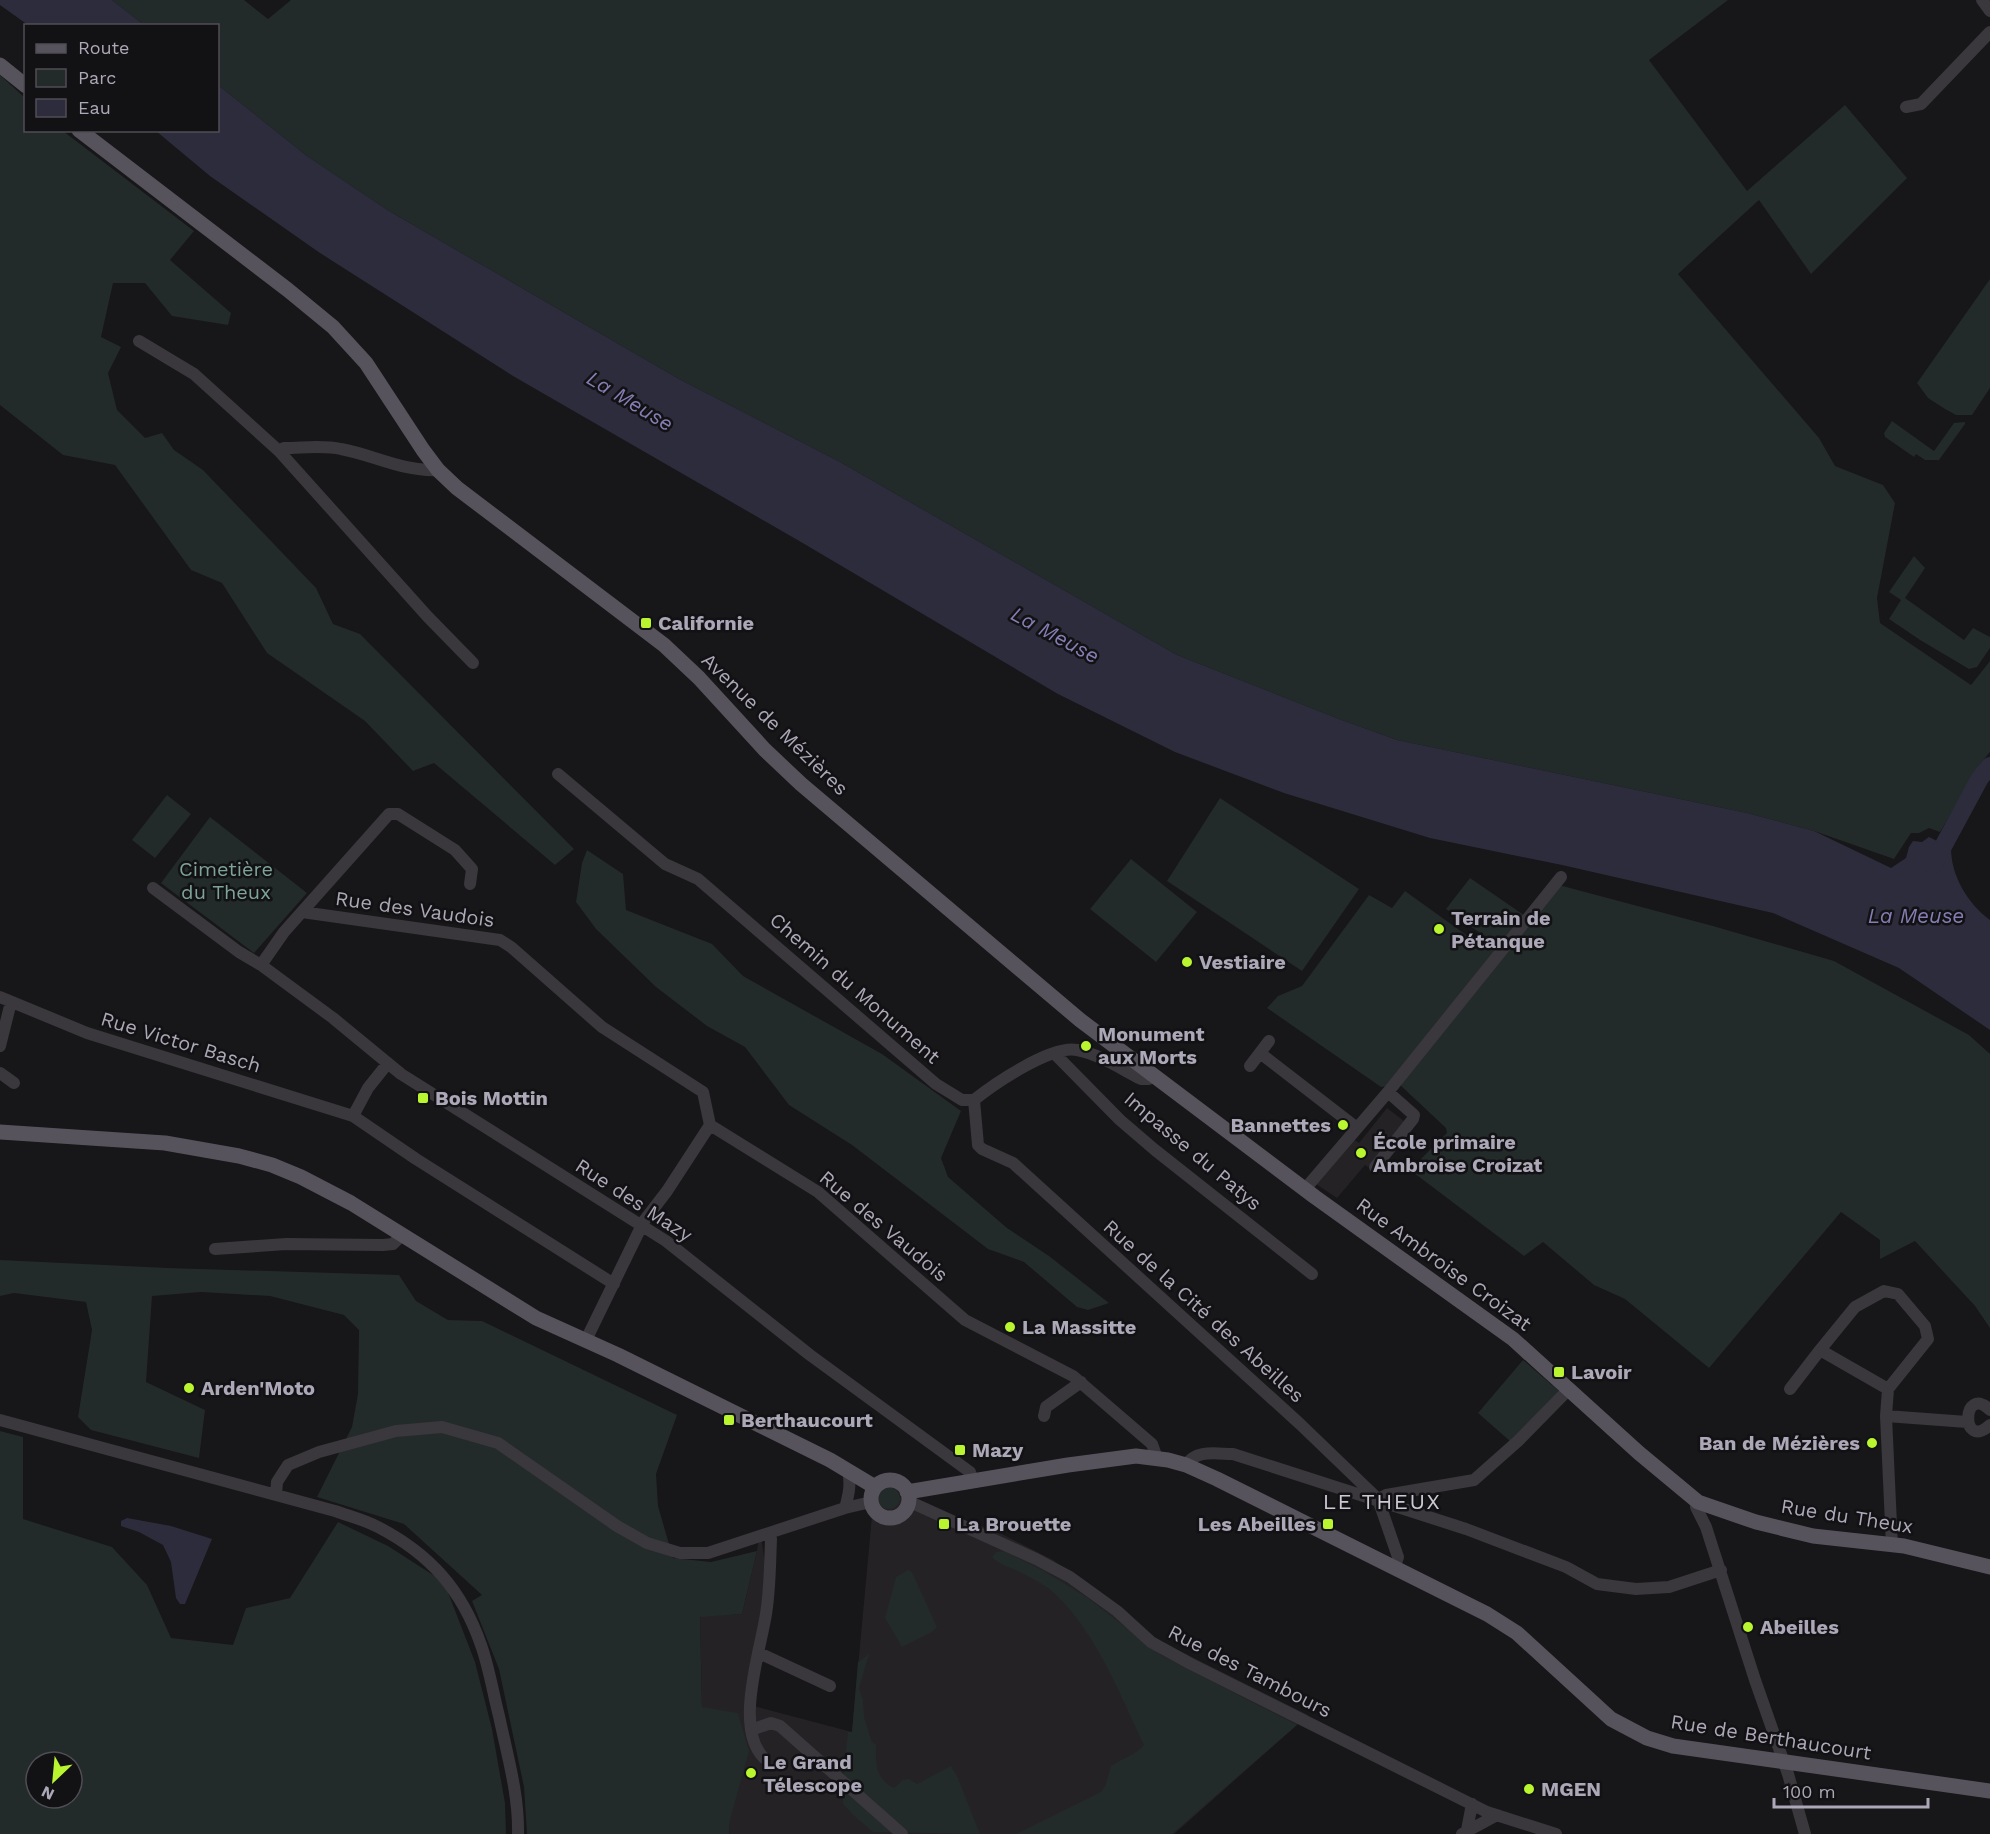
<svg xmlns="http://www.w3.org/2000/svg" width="1990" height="1834" font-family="'Work Sans',sans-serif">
  <rect width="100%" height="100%" fill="#171618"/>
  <path fill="#242225" d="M 1387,1108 L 1404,1121 L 1368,1167 L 1365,1165 L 1337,1198 L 1316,1184 L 1353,1139 L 1359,1143 Z
    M 890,1493 L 1000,1533 L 1053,1560 L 1158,1640 L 1308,1715 L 1174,1834 L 729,1834 L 730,1820 L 702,1707 L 700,1616 L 742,1614 L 757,1551 L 760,1528 L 768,1586 L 750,1705 L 852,1732 L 872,1516 Z"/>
  <path fill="#222b29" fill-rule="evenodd" d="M 112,0 L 244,0 L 268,19 L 291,0 L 1728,0 L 1649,60 L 1747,191 L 1845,105 L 1907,178 L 1811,274 L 1759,200 L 1678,274 L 1819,438 L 1835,466 L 1883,485 L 1895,503 L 1877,598 L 1880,623 L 1971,685 L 1990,661 L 1990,752 L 1981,763 L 1940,832 L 1929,828 L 1919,833 L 1911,833 L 1894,859 L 1814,831 L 1747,813 L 1397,740 L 1339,719 L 1177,655 L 840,462 L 679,379 L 389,211 L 307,156 L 218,85 L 218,26 L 144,25 Z
    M 0,75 L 25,98 L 26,130 L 63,131 L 194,231 L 170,260 L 231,313 L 228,325 L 172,316 L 145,283 L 113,283 L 101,337 L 121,347 L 108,373 L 117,410 L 145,438 L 162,433 L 174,450 L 203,470 L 316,588 L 333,624 L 360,634 L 574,849 L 555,865 L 434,763 L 413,771 L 365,721 L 267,653 L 222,583 L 191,570 L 115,465 L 63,455 L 0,405 Z
    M 1990,279 L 1990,388 L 1972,415 L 1956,415 L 1945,409 L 1928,398 L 1917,383 Z
    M 1892,421 L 1934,451 L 1954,423 L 1965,422 L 1965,424 L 1939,460 L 1925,460 L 1916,454 L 1914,457 L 1885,437 L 1884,433 Z
    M 1914,556 L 1925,568 L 1905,598 L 1964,640 L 1973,628 L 1990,637 L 1990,648 L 1977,667 L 1969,669 L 1920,640 L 1889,619 L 1901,600 L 1889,592 Z
    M 167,795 L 191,814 L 155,858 L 132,840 Z
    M 1220,798 L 1359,889 L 1302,971 L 1167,881 Z
    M 210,817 L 307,893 L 254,953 L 161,883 Z
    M 587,850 L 623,874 L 626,910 L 712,944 L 743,976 L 882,1054 L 961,1111 L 941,1158 L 948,1177 L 1007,1228 L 1049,1256 L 1109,1303 L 1088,1310 L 1077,1307 L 1024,1262 L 988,1249 L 852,1145 L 789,1105 L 745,1047 L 707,1026 L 656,987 L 596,929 L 576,902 L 582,863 Z
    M 1131,859 L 1197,912 L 1156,962 L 1090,909 Z
    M 1470,878 L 1528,918 L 1555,884 L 1713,926 L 1834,961 L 1969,1035 L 1990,1054 L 1990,1328 L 1975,1306 L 1915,1241 L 1880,1259 L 1880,1240 L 1841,1212 L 1709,1368 L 1625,1299 L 1594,1285 L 1543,1242 L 1524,1256 L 1410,1170 L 1447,1133 L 1446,1128 L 1399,1084 L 1381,1087 L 1267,1008 L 1278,996 L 1302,986 L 1369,895 L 1392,908 L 1405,891 L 1487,950 L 1493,942 L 1446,909 Z
    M 0,1260 L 168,1268 L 399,1275 L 416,1301 L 448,1320 L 482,1321 L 677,1415 L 656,1474 L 658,1506 L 673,1558 L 711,1562 L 757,1551 L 742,1614 L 700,1617 L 702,1707 L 738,1713 L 749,1751 L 730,1820 L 729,1834 L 527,1834 L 524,1787 L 499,1669 L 472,1601 L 482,1595 L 404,1524 L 317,1497 L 352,1427 L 358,1394 L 359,1330 L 344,1315 L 270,1296 L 201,1292 L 152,1296 L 146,1382 L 205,1410 L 199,1458 L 91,1430 L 78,1417 L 92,1330 L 86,1302 L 14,1293 L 0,1296 Z
    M 1523,1360 L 1559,1391 L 1511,1442 L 1478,1413 Z
    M 0,1431 L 23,1437 L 23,1519 L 112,1547 L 147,1585 L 171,1638 L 233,1645 L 246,1608 L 290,1598 L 338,1522 L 388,1546 L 444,1582 L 475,1662 L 492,1729 L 505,1803 L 506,1834 L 0,1834 ZM 36,1762 L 72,1762 L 72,1798 L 36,1798 Z
    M878 1498a11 11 0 1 1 22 0a11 11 0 1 1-22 0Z
    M 1004,1551 L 1044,1571 L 1088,1598 L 1161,1655 L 1297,1725 L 1172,1834 L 1016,1834 L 1101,1792 L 1105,1786 L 1111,1766 C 1123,1758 1135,1755 1144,1745 C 1119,1693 1097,1634 1055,1594 C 1046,1585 1031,1578 1020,1572 C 1010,1567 999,1565 992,1557 L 996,1552 Z
    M 908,1570 L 912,1572 L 937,1627 L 932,1632 L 902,1647 L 885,1618 L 896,1577 Z
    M 869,1654 L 859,1688 L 863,1700 L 864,1717 L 872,1742 L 876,1745 C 876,1765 875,1778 894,1788 L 903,1780 L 909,1779 L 917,1784 L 951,1766 L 958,1778 L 980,1834 L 873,1832 L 853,1815 L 843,1804 L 842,1787 L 848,1732 L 852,1732 L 858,1662 Z"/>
  <path fill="#2d2c3c" d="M 0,0 L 112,0 L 144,25 L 28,25 L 0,5 Z
    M 218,85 L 307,156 L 389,211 L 679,379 L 840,462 L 1177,655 L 1339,719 L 1397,740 L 1747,813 L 1814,831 L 1891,868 L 1906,858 L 1909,847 L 1913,841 L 1922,842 L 1929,837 L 1951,848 C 1951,876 1968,904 1990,920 L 1990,1030 L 1899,968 L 1773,913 L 1562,865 L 1430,838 L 1284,793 L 1175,752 L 1058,694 L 801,542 L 513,376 L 320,253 L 210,176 L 156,131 L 218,130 Z
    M 127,1518 L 171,1526 L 212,1539 L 185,1604 L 180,1604 L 176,1598 L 171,1562 L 163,1545 L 139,1532 L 121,1526 L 121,1521 Z"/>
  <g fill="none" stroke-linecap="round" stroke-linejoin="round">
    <path stroke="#2d2c3c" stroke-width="18" d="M 1933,865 L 1980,778 L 1990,766"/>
    <path stroke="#3a373d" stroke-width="12" d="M 1982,0 L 1990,11
      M 1906,107 L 1921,104 L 1990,32
      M 139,341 L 194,374 L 279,451 L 428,617 L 473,663
      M 279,451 L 284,448 C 302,448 323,445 341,449 C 374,455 404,472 438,470
      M 558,774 L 665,864 L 698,879 L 936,1084 L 962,1100 L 974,1100 C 994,1084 1051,1045 1077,1050 C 1099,1054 1121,1069 1141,1079 L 1149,1079 L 1152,1075
      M 153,888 L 239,952 L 261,965 L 333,1018 L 401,1074 L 666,1241 L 810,1355 L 970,1472 L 973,1480
      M 302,912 L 500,940 L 511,947 L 602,1027 L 703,1092 L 710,1125 L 818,1192 L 965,1320 L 1073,1376 L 1152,1444 L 1157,1458
      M 261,965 L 284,932 L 389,814 L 398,814 L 455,850 L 472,869 L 470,884
      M 0,997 L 87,1033 L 353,1116 L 416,1159 L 614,1284
      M 0,1046 L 11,1002
      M 1054,1053 L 1120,1120 L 1155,1150 L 1312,1274
      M 1260,1053 L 1357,1128
      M 1250,1066 L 1269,1041
      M 0,1073 L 14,1083
      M 974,1100 L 978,1145 L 982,1149 L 1013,1163 L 1300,1424 L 1378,1499 L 1398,1557 L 1395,1566
      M 353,1116 L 368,1088 L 388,1063
      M 1375,1167 L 1413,1119 L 1414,1115 L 1388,1092
      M 1305,1189 L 1388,1092 L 1561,877
      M 215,1249 L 286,1244 L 383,1245 L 393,1244 L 402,1235
      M 586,1340 L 644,1221 L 667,1191 L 710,1125
      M 1790,1389 L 1820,1350
      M 1888,1389 L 1820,1350 L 1855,1307 L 1884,1291 L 1898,1294 L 1925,1326 L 1928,1339 L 1888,1389 L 1886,1416 L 1892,1546
      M 1990,1410 C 1962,1383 1960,1452 1990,1425
      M 1044,1416 L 1046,1407 L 1081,1382
      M 1886,1416 L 1967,1422
      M 0,1420 L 335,1511 C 349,1516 365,1520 378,1527 C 430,1554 462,1590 481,1645 C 489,1667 493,1693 499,1716 C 507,1754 519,1795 518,1834
      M 1186,1465 C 1196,1449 1217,1454 1233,1454 L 1466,1529 L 1566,1567 L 1597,1584 L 1636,1589 L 1669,1587 L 1721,1570
      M 276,1495 L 277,1482 L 288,1465 L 319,1452 L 396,1431 L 442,1427 L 498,1443 L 617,1526 L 647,1543 L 680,1553 L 708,1553 L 845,1508 L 871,1502
      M 1378,1499 L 1386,1495 L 1474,1480 L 1518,1441 L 1568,1390
      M 908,1501 L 1036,1559 L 1070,1577 L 1117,1611 L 1151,1642 L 1191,1664 L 1487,1812 L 1556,1834
      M 1698,1502 L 1696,1507 L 1706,1527 L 1755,1680 L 1788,1774 L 1805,1834
      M 845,1508 C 849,1494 851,1484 848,1470
      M 759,1653 L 830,1686
      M 751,1730 L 771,1723 L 780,1726 L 902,1834
      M 764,1758 C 734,1729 760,1652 766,1614 C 770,1590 770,1564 771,1539 L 770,1533
      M 1467,1830 L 1472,1804
      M 1462,1834 L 1497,1815"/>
    <path stroke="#57535c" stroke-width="15" d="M 0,65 L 26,86
      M 79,130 L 288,290 L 333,327 L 366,363 L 423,450 L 438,470 L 457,488 L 664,645 L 699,678 L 765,750 L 801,784 L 1080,1020 L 1315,1197 L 1513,1339 L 1639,1453 L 1698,1502 L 1756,1522 L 1813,1536 L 1904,1546 L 1990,1567
      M 0,1132 L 165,1143 L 239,1156 L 272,1165 L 301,1177 L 351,1203 L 536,1318 L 618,1355 L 830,1460 L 875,1487
      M871 1499a19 19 0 1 1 38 0a19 19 0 1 1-38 0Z
      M 907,1492 L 1068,1465 L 1136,1456 L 1168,1460 L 1186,1465 L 1217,1479 L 1487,1614 L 1517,1633 L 1611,1719 L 1647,1738 L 1673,1746 L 1990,1791"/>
  </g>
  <g fill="#baf630" stroke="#121113" stroke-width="2">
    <rect x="640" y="617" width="12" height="12" rx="3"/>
    <circle cx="1439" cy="929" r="6"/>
    <circle cx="1187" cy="962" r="6"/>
    <circle cx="1086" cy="1046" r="6"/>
    <rect x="417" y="1092" width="12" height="12" rx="3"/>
    <circle cx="1343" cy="1125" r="6"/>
    <circle cx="1361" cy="1153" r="6"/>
    <circle cx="1010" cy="1327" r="6"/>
    <rect x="1553" y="1366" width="12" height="12" rx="3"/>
    <circle cx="189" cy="1388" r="6"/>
    <rect x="723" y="1414" width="12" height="12" rx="3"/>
    <circle cx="1872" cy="1443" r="6"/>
    <rect x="954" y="1444" width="12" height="12" rx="3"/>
    <rect x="938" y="1518" width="12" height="12" rx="3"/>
    <rect x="1322" y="1518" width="12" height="12" rx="3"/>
    <circle cx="1748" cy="1627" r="6"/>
    <circle cx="751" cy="1773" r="6"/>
    <circle cx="1529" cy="1789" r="6"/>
  </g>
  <g text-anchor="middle" stroke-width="5" stroke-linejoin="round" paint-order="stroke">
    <g font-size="20" font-weight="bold" fill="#ada8b8" stroke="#121113" text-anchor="start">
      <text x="658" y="630">Californie</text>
      <text x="1451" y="925">Terrain de<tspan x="1451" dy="23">Pétanque</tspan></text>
      <text x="1199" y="969">Vestiaire</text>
      <text x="1098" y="1041">Monument<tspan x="1098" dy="23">aux Morts</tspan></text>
      <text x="435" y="1105">Bois Mottin</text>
      <text x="1331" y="1132" text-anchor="end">Bannettes</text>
      <text x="1373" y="1149">École primaire<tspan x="1373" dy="23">Ambroise Croizat</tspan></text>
      <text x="1022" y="1334">La Massitte</text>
      <text x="1571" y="1379">Lavoir</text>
      <text x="201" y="1395">Arden'Moto</text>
      <text x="741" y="1427">Berthaucourt</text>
      <text x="1860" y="1450" text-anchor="end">Ban de Mézières</text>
      <text x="972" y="1457">Mazy</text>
      <text x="956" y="1531">La Brouette</text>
      <text x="1316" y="1531" text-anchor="end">Les Abeilles</text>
      <text x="1760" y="1634">Abeilles</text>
      <text x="763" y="1769">Le Grand<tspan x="763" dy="23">Télescope</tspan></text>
      <text x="1541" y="1796">MGEN</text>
    </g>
    <g font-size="20" fill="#ada8b8" stroke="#121113">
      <text transform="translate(775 724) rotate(44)" y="7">Avenue de Mézières</text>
      <text transform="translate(415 909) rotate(8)" y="7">Rue des Vaudois</text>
      <text transform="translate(855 988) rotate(41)" y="7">Chemin du Monument</text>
      <text transform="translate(181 1042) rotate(17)" y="7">Rue Victor Basch</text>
      <text transform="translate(1193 1151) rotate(40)" y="7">Impasse du Patys</text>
      <text transform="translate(634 1200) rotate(33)" y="7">Rue des Mazy</text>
      <text transform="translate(884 1226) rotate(40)" y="7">Rue des Vaudois</text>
      <text transform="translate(1444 1264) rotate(36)" y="7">Rue Ambroise Croizat</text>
      <text transform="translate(1204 1311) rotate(42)" y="7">Rue de la Cité des Abeilles</text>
      <text transform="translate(1847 1516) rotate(9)" y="7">Rue du Theux</text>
      <text transform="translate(1250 1671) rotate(27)" y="7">Rue des Tambours</text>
      <text transform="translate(1771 1737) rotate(9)" y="7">Rue de Berthaucourt</text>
    </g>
    <g font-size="20" fill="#7ea499" stroke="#121113">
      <text x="226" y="876">Cimetière<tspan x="226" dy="23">du Theux</tspan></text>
    </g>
    <g font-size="21" font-style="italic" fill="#847eb4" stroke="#121113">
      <text transform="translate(630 401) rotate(31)" y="7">La Meuse</text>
      <text transform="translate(1055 635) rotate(28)" y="7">La Meuse</text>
      <text x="1916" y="923">La Meuse</text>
    </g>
    <g font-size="22" letter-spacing="1.5" fill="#cdc9d4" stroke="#121113">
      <text x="1382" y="1509">LE THEUX</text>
    </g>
  </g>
  <rect x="24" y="24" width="195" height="108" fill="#121113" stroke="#504d55" stroke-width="1.5"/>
  <rect x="36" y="44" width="30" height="9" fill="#57535c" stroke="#504d55" stroke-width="1.5"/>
  <text x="78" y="54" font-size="18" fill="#ada8b8">Route</text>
  <rect x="36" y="69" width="30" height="18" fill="#222b29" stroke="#504d55" stroke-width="1.5"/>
  <text x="78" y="84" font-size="18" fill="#ada8b8">Parc</text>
  <rect x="36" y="99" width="30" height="18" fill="#2d2c3c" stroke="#504d55" stroke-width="1.5"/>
  <text x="78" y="114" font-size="18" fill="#ada8b8">Eau</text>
  <g transform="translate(54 1780) rotate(206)"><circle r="28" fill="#121113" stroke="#504d55" stroke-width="1.5"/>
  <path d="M0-4.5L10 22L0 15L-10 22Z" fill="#baf630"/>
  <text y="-9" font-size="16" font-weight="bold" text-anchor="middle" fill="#ada8b8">N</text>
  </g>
  <path d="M1774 1798v9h154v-9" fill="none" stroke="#ada8b8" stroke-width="3"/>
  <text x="1783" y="1798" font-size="18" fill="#ada8b8" stroke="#121113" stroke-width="4.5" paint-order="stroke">100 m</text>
</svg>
